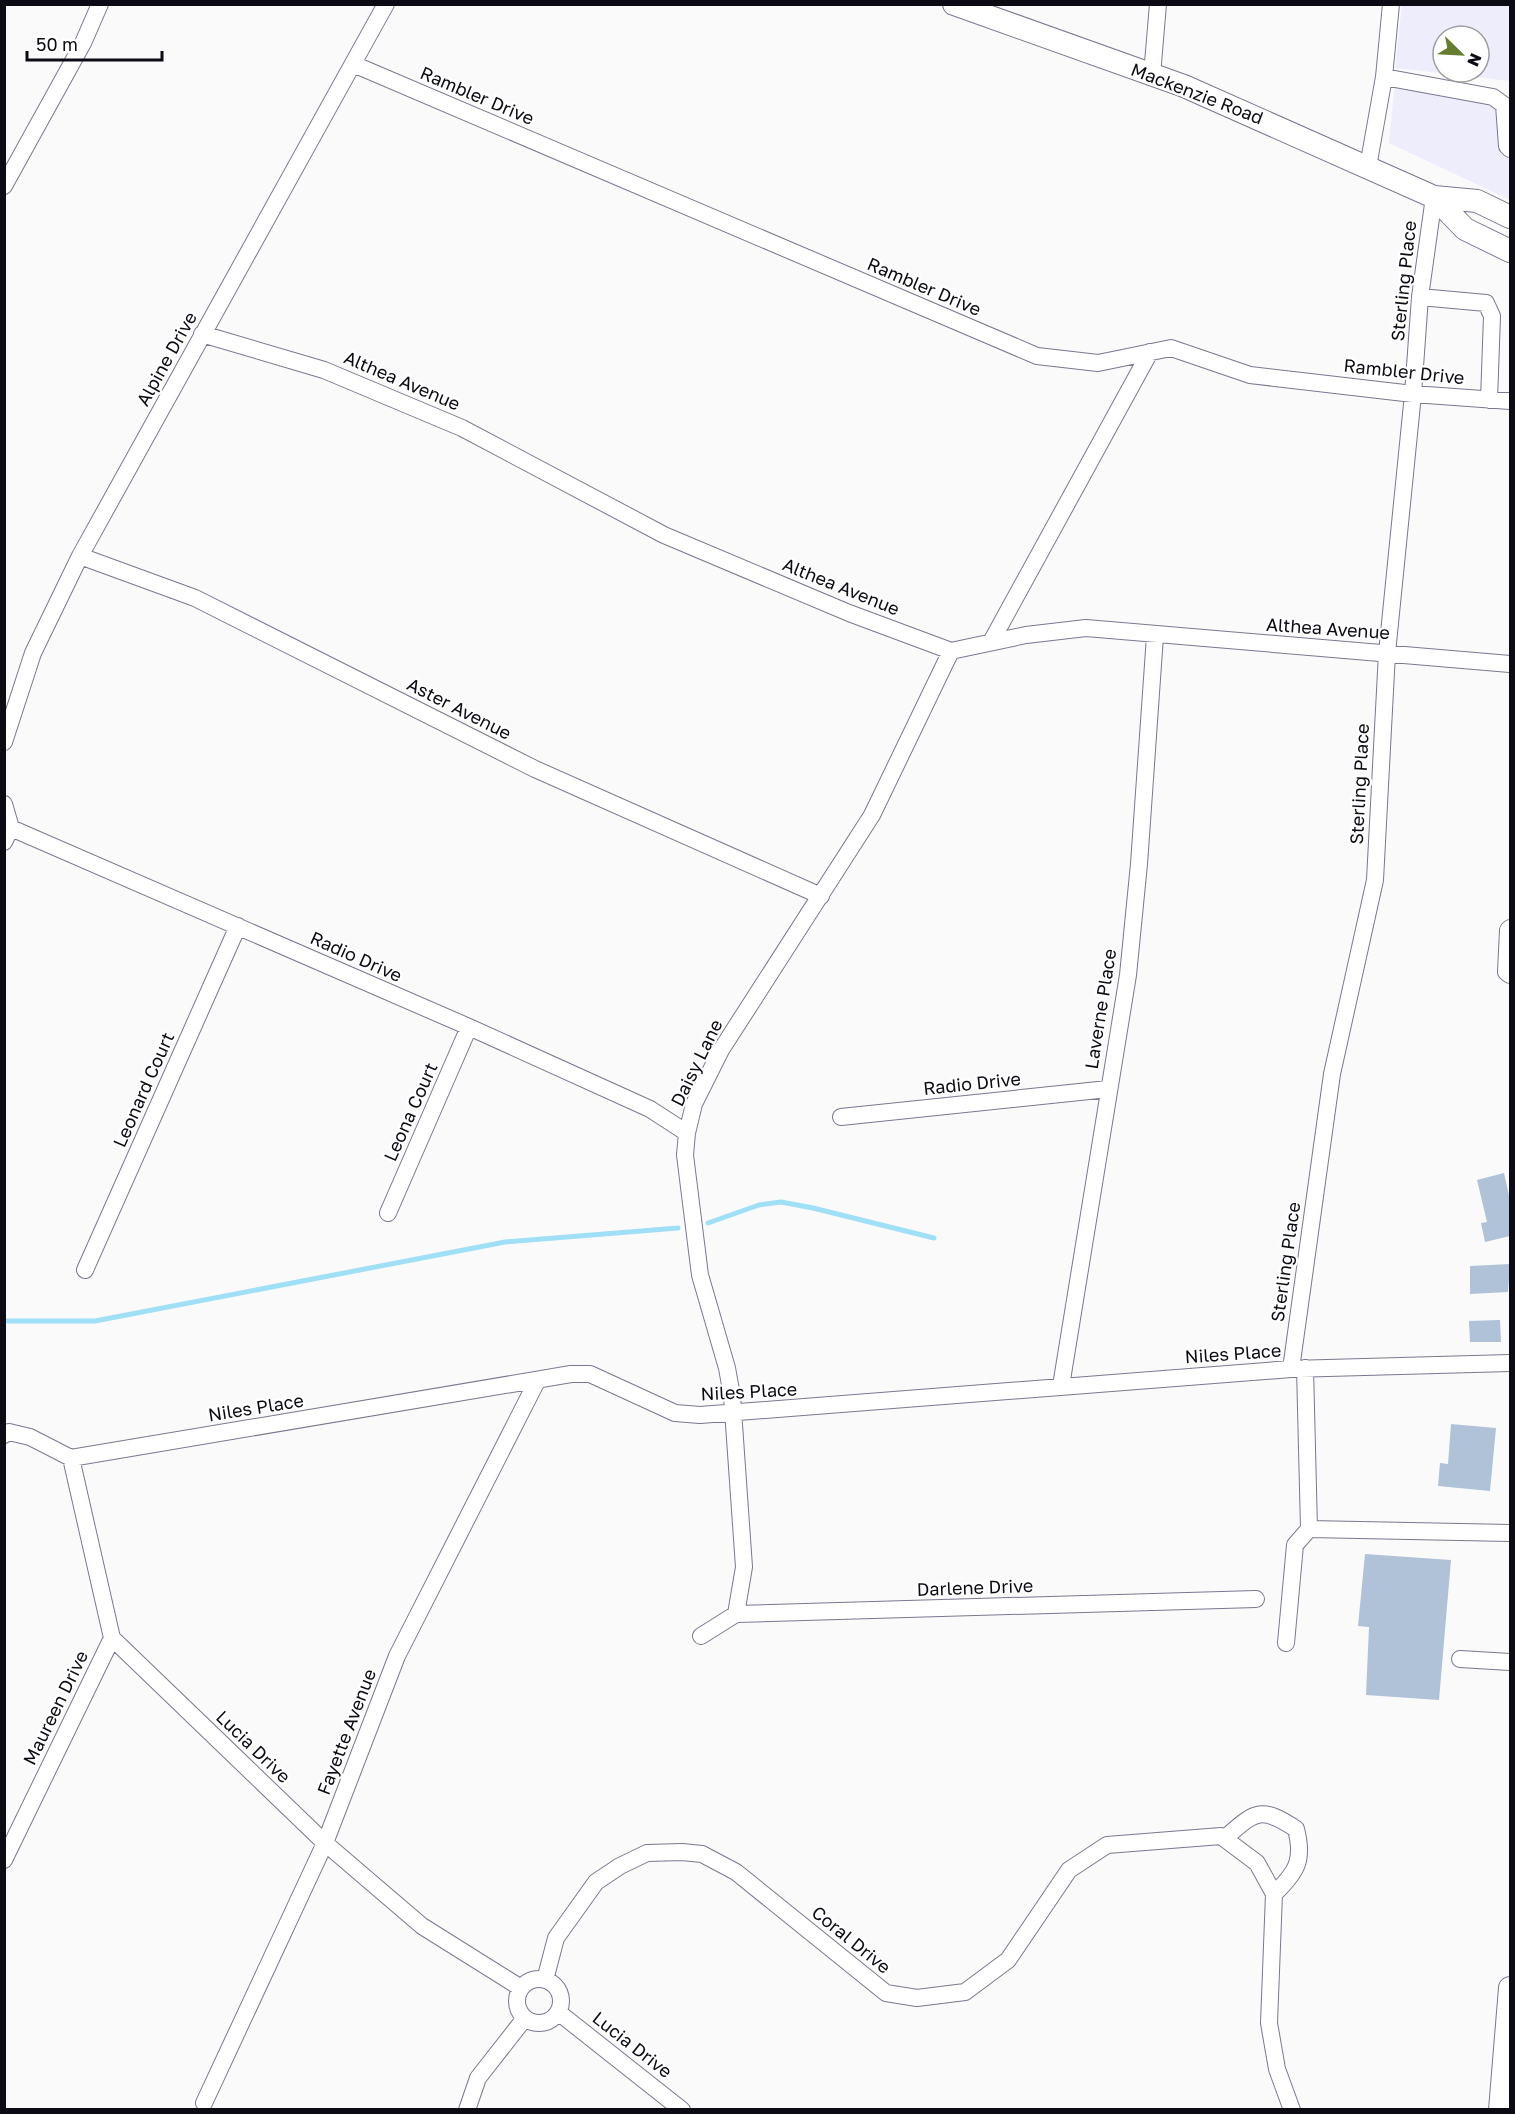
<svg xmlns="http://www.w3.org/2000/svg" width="1515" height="2114" font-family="'Golos Text',sans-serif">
  <rect width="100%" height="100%" fill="#fafafa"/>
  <path fill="#eeedfc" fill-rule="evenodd" d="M 1402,4 L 1510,5 L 1510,81 L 1395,68 ZM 1443,36 L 1479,36 L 1479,72 L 1443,72 Z
    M 1395,82 L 1499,106 L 1506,157 L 1510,158 L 1510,200 L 1389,143 Z"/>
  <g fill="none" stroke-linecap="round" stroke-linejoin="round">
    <path stroke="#a0e0f6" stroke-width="5" d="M 708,1223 L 759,1205 L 781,1202 L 813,1208 L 934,1238
      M 4,1321 L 95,1321 L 505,1242 L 678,1228"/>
  </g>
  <path fill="#afc2d8" d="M 1504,1173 L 1510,1200 L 1510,1236 L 1485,1242 L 1481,1223 L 1487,1222 L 1477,1180 Z
    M 1510,1264 L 1508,1292 L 1470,1294 L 1470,1266 Z
    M 1500,1320 L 1501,1342 L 1470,1342 L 1469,1321 Z
    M 1451,1424 L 1496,1428 L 1490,1491 L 1438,1486 L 1440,1463 L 1448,1464 Z
    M 1365,1554 L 1451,1560 L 1439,1700 L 1366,1695 L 1369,1627 L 1358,1626 Z"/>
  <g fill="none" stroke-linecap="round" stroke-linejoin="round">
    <defs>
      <path id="minor" d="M 353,64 L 1037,356 L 1098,363 L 1171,348 L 1250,375 L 1413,394 L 1510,401
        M 1152,75 L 1158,4
        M 1384,77 L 1493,97 L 1504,105 L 1507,146 L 1510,149
        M 1368,167 L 1384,77 L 1391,4
        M 4,186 L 83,43 L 100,4
        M 1420,297 L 1486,303 L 1492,316 L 1489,400
        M 202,334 L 324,370 L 462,428 L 664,535 L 849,613 L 951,651 L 1026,635 L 1086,628 L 1510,664
        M 80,556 L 195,598 L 535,769 L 821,896
        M 991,642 L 1150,352
        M 4,742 L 33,653 L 80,556 L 386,4
        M 4,804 L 11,828 L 4,842
        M 4,825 L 469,1027 L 650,1109 L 687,1133
        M 1510,928 L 1508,930 L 1506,972 L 1510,975
        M 841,1117 L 1108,1089
        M 388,1213 L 469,1027
        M 85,1270 L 238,926
        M 1305,1368 L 1309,1529 L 1510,1533
        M 1291,1369 L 1332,1074 L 1375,880 L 1387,653 L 1413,394 L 1420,297 L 1434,197
        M 1061,1386 L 1128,975 L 1139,864 L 1155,636
        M 4,1435 L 9,1432 L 30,1437 L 71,1458 L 571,1374 L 590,1374 L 675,1413 L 700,1415 L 1291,1369 L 1510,1363
        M 71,1458 L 112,1638 L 325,1843 L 422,1926 L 521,1988
        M 736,1614 L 744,1567 L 732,1396 L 727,1368 L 700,1275 L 685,1155 L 687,1133 L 694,1104 L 721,1050 L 872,815 L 951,651
        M 701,1636 L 736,1614 L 1256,1599
        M 1286,1643 L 1295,1545 L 1309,1529
        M 1460,1659 L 1510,1662
        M 1225,1838 C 1255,1812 1260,1805 1296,1829 C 1304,1860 1297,1872 1274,1894
        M 4,1860 L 112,1638
        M517 2001a22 22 0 1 1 44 0a22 22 0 1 1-44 0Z
        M 545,1980 L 556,1938 L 596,1882 L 620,1866 L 647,1853 L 682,1852 L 702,1854 L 736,1872 L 886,1993 L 917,1998 L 965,1992 L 1008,1960 L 1069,1870 L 1107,1845 L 1221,1836 L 1257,1863 L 1274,1894 L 1269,2023 L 1277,2069 L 1292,2110
        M 558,2012 L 682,2110
        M 204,2103 L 325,1843 L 397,1656 L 537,1381
        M 467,2110 L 478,2078 L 525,2018"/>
      <path id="major" d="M 954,4 L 1184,86 L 1434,197 L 1477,201 L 1510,217
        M 1434,197 L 1465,229 L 1510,251
        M 1500,2110 L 1510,1988"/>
    </defs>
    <use href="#minor" stroke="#797891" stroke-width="18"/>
    <use href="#major" stroke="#797891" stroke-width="24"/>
    <use href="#minor" stroke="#fff" stroke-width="16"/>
    <use href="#major" stroke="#fff" stroke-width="22"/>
  </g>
  <g text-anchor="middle" stroke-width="4.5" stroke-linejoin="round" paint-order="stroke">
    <g font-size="18" fill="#0c0b14" stroke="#fff">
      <text transform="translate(1197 94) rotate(21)" y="6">Mackenzie Road</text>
      <text transform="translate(477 96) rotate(23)" y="6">Rambler Drive</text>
      <text transform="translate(1404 281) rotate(-84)" y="6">Sterling Place</text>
      <text transform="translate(924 287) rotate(23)" y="6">Rambler Drive</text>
      <text transform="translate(167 359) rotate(-61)" y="6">Alpine Drive</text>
      <text transform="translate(1404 372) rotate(6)" y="6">Rambler Drive</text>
      <text transform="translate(402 381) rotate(23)" y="6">Althea Avenue</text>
      <text transform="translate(841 587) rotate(22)" y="6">Althea Avenue</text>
      <text transform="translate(1328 629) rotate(4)" y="6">Althea Avenue</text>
      <text transform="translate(459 709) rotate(27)" y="6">Aster Avenue</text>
      <text transform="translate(1360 784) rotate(-87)" y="6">Sterling Place</text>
      <text transform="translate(356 957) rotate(24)" y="6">Radio Drive</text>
      <text transform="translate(1101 1009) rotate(-81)" y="6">Laverne Place</text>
      <text transform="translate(697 1063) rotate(-64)" y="6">Daisy Lane</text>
      <text transform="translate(972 1084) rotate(-6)" y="6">Radio Drive</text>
      <text transform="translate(144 1090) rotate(-66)" y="6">Leonard Court</text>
      <text transform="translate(411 1112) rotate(-66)" y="6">Leona Court</text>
      <text transform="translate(1286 1262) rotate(-82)" y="6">Sterling Place</text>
      <text transform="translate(1233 1354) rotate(-4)" y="6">Niles Place</text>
      <text transform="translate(749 1392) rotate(-3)" y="6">Niles Place</text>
      <text transform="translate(256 1408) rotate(-9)" y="6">Niles Place</text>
      <text transform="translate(975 1588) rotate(-2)" y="6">Darlene Drive</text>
      <text transform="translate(56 1708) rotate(-64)" y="6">Maureen Drive</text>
      <text transform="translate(347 1732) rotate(-69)" y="6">Fayette Avenue</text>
      <text transform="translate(253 1747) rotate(44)" y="6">Lucia Drive</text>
      <text transform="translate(851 1940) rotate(39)" y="6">Coral Drive</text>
      <text transform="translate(632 2045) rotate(38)" y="6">Lucia Drive</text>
    </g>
  </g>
  <rect width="1515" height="2114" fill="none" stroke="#0c0b14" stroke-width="12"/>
  <g transform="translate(1461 54) rotate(114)"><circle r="28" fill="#ffffff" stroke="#9e9da1" stroke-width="1.5"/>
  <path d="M0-4.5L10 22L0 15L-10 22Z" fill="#657d2f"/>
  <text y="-9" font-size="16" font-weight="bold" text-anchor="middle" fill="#0c0b14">N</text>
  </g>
  <path d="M27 51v9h135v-9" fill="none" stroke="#0c0b14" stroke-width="3"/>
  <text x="36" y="51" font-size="18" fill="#0c0b14" stroke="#ffffff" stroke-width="4.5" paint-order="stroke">50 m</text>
</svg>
